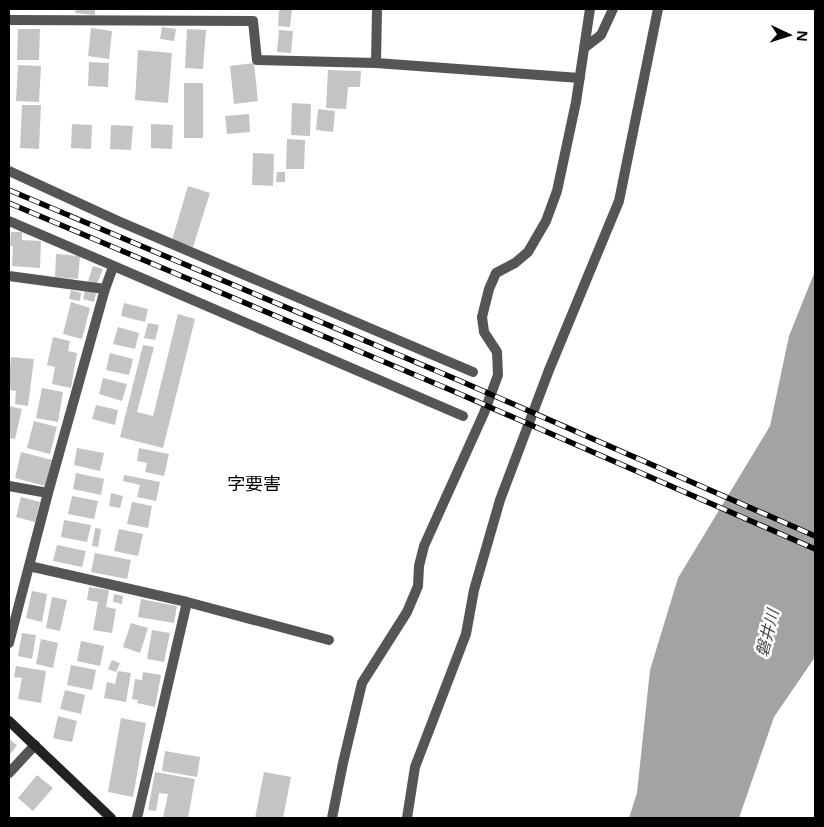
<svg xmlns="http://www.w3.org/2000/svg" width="824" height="827" font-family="'Noto Sans','Noto Sans JP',sans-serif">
  <rect width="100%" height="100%" fill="#fff"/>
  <path fill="#a3a3a3" d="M 815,271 L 815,657 L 774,717 L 739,818 L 629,818 L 637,793 L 650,670 L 678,578 L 770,426 L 789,336 Z"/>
  <path fill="#c4c4c4" d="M 76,9 L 95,9 L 95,15 L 75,13 Z
    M 279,9 L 292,9 L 290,27 L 278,26 Z
    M 162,27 L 176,29 L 174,41 L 160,39 Z
    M 91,28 L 112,31 L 109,59 L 88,56 Z
    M 18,29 L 40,29 L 39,60 L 17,60 Z
    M 187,29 L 206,30 L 203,69 L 185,68 Z
    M 279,30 L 293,31 L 291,53 L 277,52 Z
    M 138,50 L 172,53 L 168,103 L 135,100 Z
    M 89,62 L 109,63 L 108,87 L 88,86 Z
    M 254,63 L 258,101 L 234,104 L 230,66 Z
    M 18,65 L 41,66 L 39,102 L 16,101 Z
    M 328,70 L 361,71 L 360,87 L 348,87 L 346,109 L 326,108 Z
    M 184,83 L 203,83 L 203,138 L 184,138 Z
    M 292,103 L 311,104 L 310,136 L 291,135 Z
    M 22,105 L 41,105 L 39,149 L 20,148 Z
    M 318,109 L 335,111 L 333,132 L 316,130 Z
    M 249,114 L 250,132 L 227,134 L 225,116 Z
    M 72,124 L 92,125 L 91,149 L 71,148 Z
    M 151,124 L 173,125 L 172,149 L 151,148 Z
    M 111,125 L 133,126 L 131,150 L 110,149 Z
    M 287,139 L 305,140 L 304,169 L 286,169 Z
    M 253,153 L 274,154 L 273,186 L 252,185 Z
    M 277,172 L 285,172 L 285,182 L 276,182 Z
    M 188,186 L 210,193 L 193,247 L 172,240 Z
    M 11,232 L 22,232 L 22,240 L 41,241 L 40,268 L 12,266 L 13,246 L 10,246 Z
    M 56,254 L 80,256 L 78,279 L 55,277 Z
    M 93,266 L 103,269 L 97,284 L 88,281 Z
    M 71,290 L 81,293 L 80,301 L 69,299 Z
    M 85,290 L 96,293 L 94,302 L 83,299 Z
    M 71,302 L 90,308 L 82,339 L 63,334 Z
    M 124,303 L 148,309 L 145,322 L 121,316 Z
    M 178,314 L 195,319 L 163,448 L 120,437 L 143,345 L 154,347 L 137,412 L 153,416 Z
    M 148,323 L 159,325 L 155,340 L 144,338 Z
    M 118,327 L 139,333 L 135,349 L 113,344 Z
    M 53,337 L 70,341 L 68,351 L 77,353 L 71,388 L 52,384 L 55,367 L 47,365 Z
    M 110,353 L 133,359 L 129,375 L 106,370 Z
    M 11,357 L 34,359 L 28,406 L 15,404 L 16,391 L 9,390 L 9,366 L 10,366 Z
    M 103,378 L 127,384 L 122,401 L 99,394 Z
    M 42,388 L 63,392 L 58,422 L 36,418 Z
    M 96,405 L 118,410 L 115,425 L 92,419 Z
    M 9,406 L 22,409 L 15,439 L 9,438 Z
    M 34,421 L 57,427 L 50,454 L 27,448 Z
    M 77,448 L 104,453 L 100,471 L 74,465 Z
    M 139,448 L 169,454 L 164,476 L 145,472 L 147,463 L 137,461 Z
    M 21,452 L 52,460 L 45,486 L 15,478 Z
    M 76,473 L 104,479 L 101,495 L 73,489 Z
    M 124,475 L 160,482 L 156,501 L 137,497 L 140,485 L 123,481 Z
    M 111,493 L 123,496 L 120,508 L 109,506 Z
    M 72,496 L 98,501 L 94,519 L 68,514 Z
    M 21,497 L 40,502 L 35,522 L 16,517 Z
    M 132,502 L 152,506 L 148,528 L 127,524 Z
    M 64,520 L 91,525 L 87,542 L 61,537 Z
    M 95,528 L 101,529 L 98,547 L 92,546 Z
    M 119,529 L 143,534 L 138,556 L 114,551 Z
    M 57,545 L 86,551 L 82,567 L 53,561 Z
    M 95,553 L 131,560 L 127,579 L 91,572 Z
    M 89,587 L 109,590 L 106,607 L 116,609 L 112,633 L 93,630 L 98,602 L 87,600 Z
    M 32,591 L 47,594 L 42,622 L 26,618 Z
    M 114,594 L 123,596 L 122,604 L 113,602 Z
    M 52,597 L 67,600 L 60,631 L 46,628 Z
    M 141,599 L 177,606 L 174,623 L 138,617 Z
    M 131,623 L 148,628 L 140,653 L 123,647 Z
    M 152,630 L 170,633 L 164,662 L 147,659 Z
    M 22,633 L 36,635 L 32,659 L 18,656 Z
    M 41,639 L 58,643 L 53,668 L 36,664 Z
    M 81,641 L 104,646 L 100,666 L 77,661 Z
    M 112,660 L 120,663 L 116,672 L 108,669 Z
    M 71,665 L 96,670 L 92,690 L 67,685 Z
    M 16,666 L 46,671 L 41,703 L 18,699 L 22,678 L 14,677 Z
    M 118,671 L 131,673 L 126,702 L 104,698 L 107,682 L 115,684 Z
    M 143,672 L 161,675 L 155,707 L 137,703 L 138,700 L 132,699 L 135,679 L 142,680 Z
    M 65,690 L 85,695 L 81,714 L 60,709 Z
    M 58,716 L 77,721 L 72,742 L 53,738 Z
    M 121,718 L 146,723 L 133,797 L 108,792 Z
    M 9,739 L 17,745 L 9,756 Z
    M 165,751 L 200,757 L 197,777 L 162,771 Z
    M 155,772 L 195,779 L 188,818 L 163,818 L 168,794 L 159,793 L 156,811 L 148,810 Z
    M 264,772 L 291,777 L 283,818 L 255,818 Z
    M 37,775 L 53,788 L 33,811 L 18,798 Z"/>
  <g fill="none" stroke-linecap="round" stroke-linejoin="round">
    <path stroke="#555" stroke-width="10" d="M 9,20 L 253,21 L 257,60 L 376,63 L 580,78
      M 584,48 L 601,35 L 613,9
      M 376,63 L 377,9
      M 9,171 L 118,221 L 473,372
      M 9,221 L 463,416
      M 9,276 L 105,289
      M 9,486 L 48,493
      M 29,566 L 187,602 L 329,640
      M 9,643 L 48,493 L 105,289 L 113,267
      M 9,773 L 35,745
      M 137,818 L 187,602
      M 332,818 L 343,763 L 362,683 L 407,612 L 418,586 L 419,566 L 424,546 L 484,413 L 498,375 L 497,352 L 484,332 L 482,317 L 489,289 L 496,273 L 515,263 L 528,252 L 546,221 L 557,191 L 576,102 L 590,9
      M 407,818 L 415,767 L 466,634 L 474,590 L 500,500 L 549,370 L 619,201 L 658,9"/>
    <path stroke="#222" stroke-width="10" d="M 9,721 L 111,818"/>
    <defs>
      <path id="rail" d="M 9,190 L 458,380 L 815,536
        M 9,203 L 453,391 L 815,549"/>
    </defs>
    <use href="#rail" stroke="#000" stroke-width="5.5"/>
    <use href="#rail" stroke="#fff" stroke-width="4" stroke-dasharray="11" stroke-linecap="butt"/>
  </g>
  <g text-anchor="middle" stroke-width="5" stroke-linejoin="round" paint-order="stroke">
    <g font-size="16" font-style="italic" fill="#444" stroke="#fff">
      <text transform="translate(767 633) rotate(-76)" y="6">磐井川</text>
    </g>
    <g font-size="18" fill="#000" stroke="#fff">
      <text x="254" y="490">字要害</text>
    </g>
  </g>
  <rect width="824" height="827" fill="none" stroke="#000000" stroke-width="20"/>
  <g transform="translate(789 35) rotate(94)" stroke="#ffffff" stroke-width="4" paint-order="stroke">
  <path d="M0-4L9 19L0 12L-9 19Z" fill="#000000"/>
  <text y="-8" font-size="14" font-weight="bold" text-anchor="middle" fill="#000000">N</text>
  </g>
</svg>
